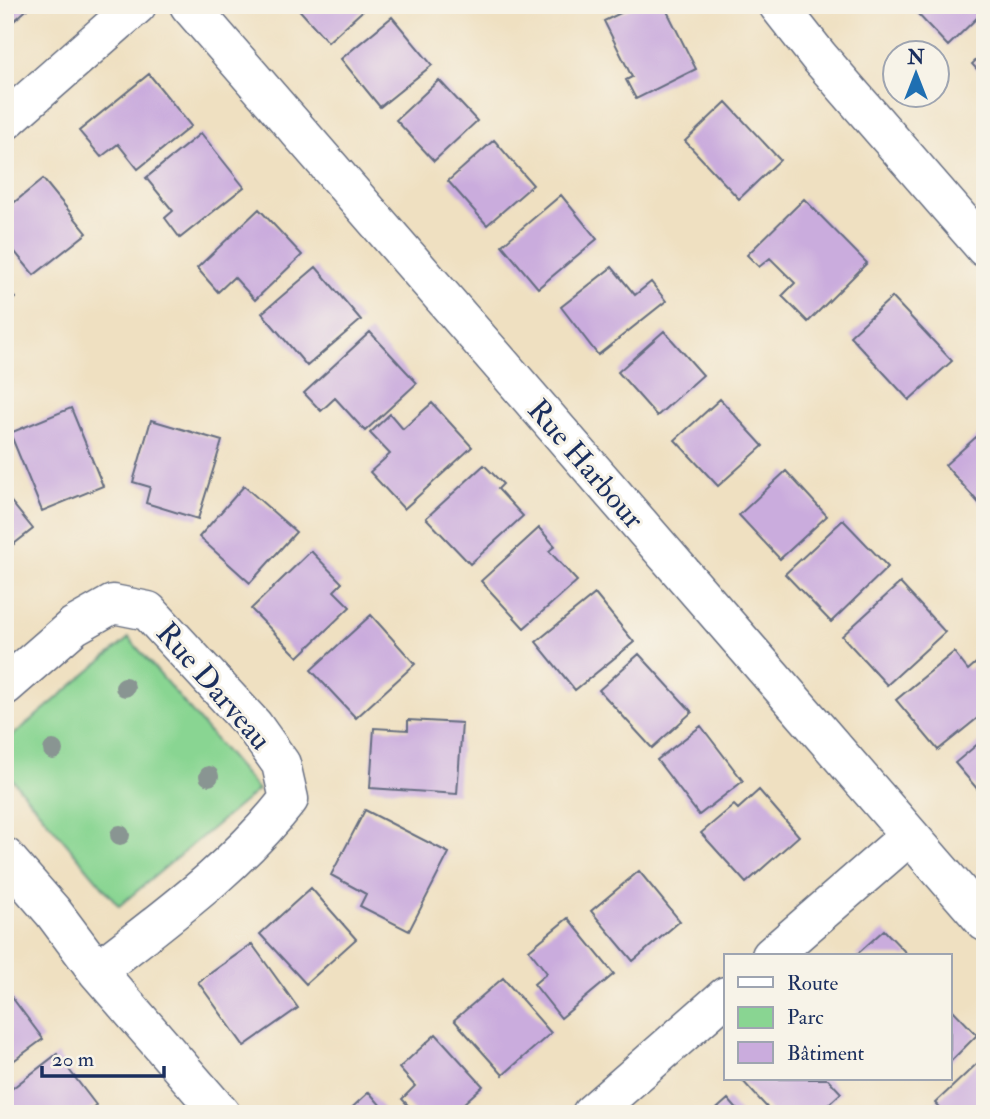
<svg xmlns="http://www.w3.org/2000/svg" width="990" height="1119" font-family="'IM FELL Double Pica',serif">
  <rect width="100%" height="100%" fill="#f7f3e8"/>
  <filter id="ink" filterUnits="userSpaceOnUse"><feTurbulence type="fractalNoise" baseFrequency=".0143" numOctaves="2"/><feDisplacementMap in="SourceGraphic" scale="14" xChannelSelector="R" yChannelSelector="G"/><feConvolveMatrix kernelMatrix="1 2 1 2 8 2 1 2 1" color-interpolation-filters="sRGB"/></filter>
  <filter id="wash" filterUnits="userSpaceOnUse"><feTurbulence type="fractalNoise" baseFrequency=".00686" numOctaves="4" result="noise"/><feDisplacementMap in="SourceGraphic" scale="28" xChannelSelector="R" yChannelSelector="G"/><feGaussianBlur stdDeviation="1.57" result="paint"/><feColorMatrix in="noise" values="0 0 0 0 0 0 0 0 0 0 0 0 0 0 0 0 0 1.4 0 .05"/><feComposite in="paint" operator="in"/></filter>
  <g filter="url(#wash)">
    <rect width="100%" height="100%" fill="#efe0c1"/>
    <path fill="#89d592" stroke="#528278" stroke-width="2" d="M 129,638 L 258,790 L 119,906 L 5,771 L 5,742 Z"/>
    <g id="blocks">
      <path fill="#caacdd" d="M 5,5 L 32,5 L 14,21 L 5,12 Z
        M 295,5 L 369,5 L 328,42 Z
        M 637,5 L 664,5 L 696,69 L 636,99 L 626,80 L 632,77 L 604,21 Z
        M 921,5 L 985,5 L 985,10 L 948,46 L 915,11 Z
        M 392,17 L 432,65 L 380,107 L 341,59 Z
        M 985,52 L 985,78 L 972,64 Z
        M 149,74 L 191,126 L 138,169 L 118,144 L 101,157 L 79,131 Z
        M 439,80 L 477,121 L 434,161 L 396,120 Z
        M 726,102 L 780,160 L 739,199 L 685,141 Z
        M 201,133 L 244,187 L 180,238 L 165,218 L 173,211 L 146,178 Z
        M 494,140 L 533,185 L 487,225 L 448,181 Z
        M 43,179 L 87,233 L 34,275 L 5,240 L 5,210 Z
        M 561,195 L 597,239 L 538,288 L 502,245 Z
        M 804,199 L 867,263 L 808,322 L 782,296 L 795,283 L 770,258 L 759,267 L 747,255 Z
        M 259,209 L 302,255 L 255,300 L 234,277 L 218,292 L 197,268 Z
        M 316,267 L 361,320 L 307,366 L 262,313 Z
        M 612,267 L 635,295 L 651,282 L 666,301 L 598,355 L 561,307 Z
        M 5,287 L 15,298 L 5,307 Z
        M 892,297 L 952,361 L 909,400 L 850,336 Z
        M 664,331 L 703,375 L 657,416 L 618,372 Z
        M 370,332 L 417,383 L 365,431 L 335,398 L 321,411 L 304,393 Z
        M 720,399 L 763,446 L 718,486 L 675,440 Z
        M 432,403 L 472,447 L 404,509 L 370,472 L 390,454 L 370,433 L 390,414 L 403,429 Z
        M 71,408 L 103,486 L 42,511 L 10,433 Z
        M 151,420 L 222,441 L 198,519 L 146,503 L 150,487 L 133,482 Z
        M 985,429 L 985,510 L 945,465 Z
        M 484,465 L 503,484 L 498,489 L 523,516 L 470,564 L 426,518 Z
        M 786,471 L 827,516 L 780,559 L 739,515 Z
        M 244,486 L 296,532 L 250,583 L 199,537 Z
        M 5,494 L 33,529 L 5,551 Z
        M 843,520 L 888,567 L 831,622 L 785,574 Z
        M 539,528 L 555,546 L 549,551 L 577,581 L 524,628 L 481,581 Z
        M 311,551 L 342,583 L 334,591 L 350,607 L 298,657 L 251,609 Z
        M 900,583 L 945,632 L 887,685 L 842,636 Z
        M 595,594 L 634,642 L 575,690 L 536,642 Z
        M 371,615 L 415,664 L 356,718 L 311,670 Z
        M 954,652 L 968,670 L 976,663 L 985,674 L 985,712 L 938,750 L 896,700 Z
        M 639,654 L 692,712 L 652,748 L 599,690 Z
        M 408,720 L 462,723 L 457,794 L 370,788 L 374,728 L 408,730 Z
        M 701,726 L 743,781 L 699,815 L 657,760 Z
        M 985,738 L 985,798 L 955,763 Z
        M 759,790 L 799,836 L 746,883 L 701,833 L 734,805 L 738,809 Z
        M 365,810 L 449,853 L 409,931 L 360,906 L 366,894 L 331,875 Z
        M 639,871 L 680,921 L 633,961 L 591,911 Z
        M 311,888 L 356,939 L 306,984 L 260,934 Z
        M 568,918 L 614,974 L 561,1018 L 534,984 L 547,973 L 529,950 Z
        M 884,930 L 909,956 L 855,956 Z
        M 252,944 L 298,1008 L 244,1046 L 198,982 Z
        M 503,978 L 551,1033 L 503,1075 L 454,1020 Z
        M 5,988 L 43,1039 L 5,1067 Z
        M 950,1007 L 977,1035 L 950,1062 Z
        M 436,1034 L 483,1086 L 452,1114 L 416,1114 L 402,1099 L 415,1086 L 399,1068 Z
        M 57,1054 L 96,1105 L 84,1114 L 10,1114 L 5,1108 L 5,1094 Z
        M 985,1056 L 985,1114 L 945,1114 L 935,1103 Z
        M 741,1079 L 828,1079 L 841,1093 L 818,1114 L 773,1114 Z
        M 369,1092 L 388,1114 L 345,1114 Z
        M 728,1099 L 741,1114 L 711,1114 Z"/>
    </g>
  </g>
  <g filter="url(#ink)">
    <use href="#blocks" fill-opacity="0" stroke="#656d81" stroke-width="2"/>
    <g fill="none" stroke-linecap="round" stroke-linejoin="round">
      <defs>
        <path id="street" d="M 189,5 L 985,922
          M 778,5 L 819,57 L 985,248
          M 5,121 L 137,5
          M 5,686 L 74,626 L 113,604 L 148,611 L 254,726 L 281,764 L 289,799 C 235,868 166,917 97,971
          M 5,857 L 53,912 L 97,971 L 221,1114
          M 771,956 L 908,837
          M 591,1114 L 726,996"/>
      </defs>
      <use href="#street" stroke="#656d81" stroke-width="41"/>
      <use href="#street" stroke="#fff" stroke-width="38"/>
    </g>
    <g fill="#899592">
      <circle cx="125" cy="687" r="10"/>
      <circle cx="53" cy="750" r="10"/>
      <circle cx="209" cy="776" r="10"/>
      <circle cx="120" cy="835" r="10"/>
    </g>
  </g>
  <g text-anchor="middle" stroke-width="6" stroke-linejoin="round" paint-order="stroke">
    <g font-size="30" fill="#1b2f5e" stroke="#f7f3e8">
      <text transform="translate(586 464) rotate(49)" y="10">Rue Harbour</text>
      <text transform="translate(214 686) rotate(49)" y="10">Rue Darveau</text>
    </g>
  </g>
  <rect width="990" height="1119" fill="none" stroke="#f7f3e8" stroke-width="28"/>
  <rect x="724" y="954" width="228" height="126" fill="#f7f3e8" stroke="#9fa5b1" stroke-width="2"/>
  <rect x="738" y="977" width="35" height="10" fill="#ffffff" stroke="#9fa5b1" stroke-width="2"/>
  <text x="787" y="990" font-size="21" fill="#1b2f5e">Route</text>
  <rect x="738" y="1007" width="35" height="21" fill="#89d592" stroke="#9fa5b1" stroke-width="2"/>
  <text x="787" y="1024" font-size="21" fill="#1b2f5e">Parc</text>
  <rect x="738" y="1042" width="35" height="21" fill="#caacdd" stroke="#9fa5b1" stroke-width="2"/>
  <text x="787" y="1060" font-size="21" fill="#1b2f5e">Bâtiment</text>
  <g transform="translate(916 74)"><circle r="33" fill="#f7f3e8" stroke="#9fa5b1" stroke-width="2"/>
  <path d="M0-5L12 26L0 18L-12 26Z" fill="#1f6fb2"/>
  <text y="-10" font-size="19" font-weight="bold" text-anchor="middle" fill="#1b2f5e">N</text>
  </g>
  <path d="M42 1066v10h122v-10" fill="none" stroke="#1b2f5e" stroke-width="3.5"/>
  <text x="52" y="1066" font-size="21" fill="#1b2f5e" stroke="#f7f3e8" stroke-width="5" paint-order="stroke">20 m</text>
</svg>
